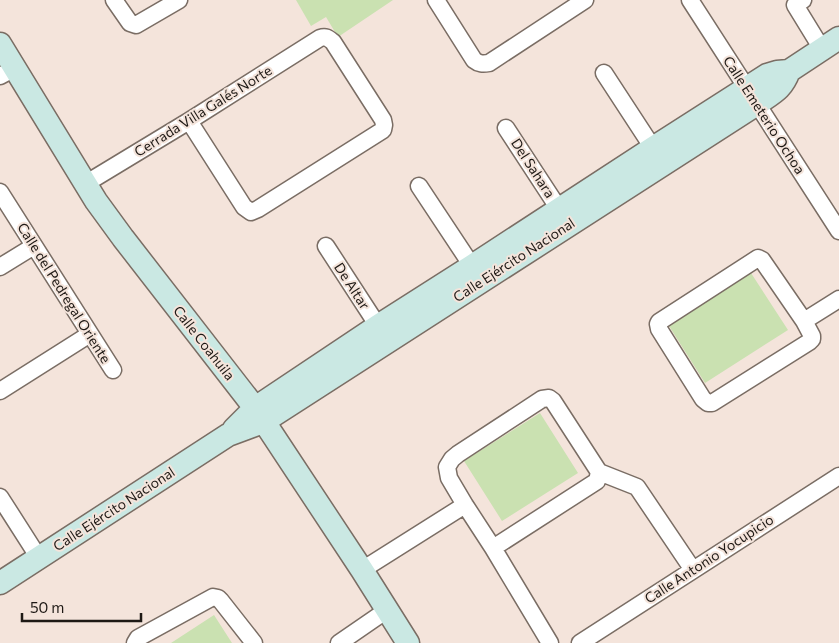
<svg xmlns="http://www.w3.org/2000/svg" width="839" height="643" font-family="Commissioner,sans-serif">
  <rect width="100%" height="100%" fill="#f4e4db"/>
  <path fill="#cae1b1" d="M 296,0 L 393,0 L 338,37 L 326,17 L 311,26 Z
    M 751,273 L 788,330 L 705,383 L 669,326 Z
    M 540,413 L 578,473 L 502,521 L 464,461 Z
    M 214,615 L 232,643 L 171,643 Z"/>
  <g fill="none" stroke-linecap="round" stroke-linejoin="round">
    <defs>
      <path id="street" d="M 114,0 L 130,23 L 136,25 L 179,0
        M 436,0 L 474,60 C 479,64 483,64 489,63 L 585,0
        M 690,0 L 839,231
        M 803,0 L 795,5 L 822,49
        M 604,73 L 653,148
        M 0,76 L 15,68
        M 506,128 L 559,209
        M 85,184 L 189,121 L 320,38 C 326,36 328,38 333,42 L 383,120 L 384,125 L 383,130 L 258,209 L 251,212 L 244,207 L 189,121
        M 419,186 L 472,266
        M 0,192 L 113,370
        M 326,246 L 378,326
        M 758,258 L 762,260 L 804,321 L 812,336 L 812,339 L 809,342 L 712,403 L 708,403 L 703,399 L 659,329 L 658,324 L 659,322 Z
        M 0,267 L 34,246
        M 804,321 L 839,299
        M 0,391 L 90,334
        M 0,497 L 39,558
        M 493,548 L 597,481 L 599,472
        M 362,570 L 465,505
        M 135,643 L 138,638 L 213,597 L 218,598 L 221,601 L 254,643
        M 339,643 L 387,610
        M 550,643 L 493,548 L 465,505 L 449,478 L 447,467 L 452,459 L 458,454 L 542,399 L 549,398 L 553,401 L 599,472 L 637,487 L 693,570
        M 580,643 L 839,476"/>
      <path id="secondary" d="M 0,44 L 96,201 L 123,238 L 255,408 L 362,570 L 408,643
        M 234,429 L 255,408 L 378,326 L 472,266 L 653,148 L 767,75 L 777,72 L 789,71 L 839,38
        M 0,583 L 228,435 L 263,422 L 757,104 C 773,93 782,90 789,71"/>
    </defs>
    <use href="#street" stroke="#7a6d64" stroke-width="19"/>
    <use href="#secondary" stroke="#7a6d64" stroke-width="25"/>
    <use href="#street" stroke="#fff" stroke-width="16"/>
    <use href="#secondary" stroke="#cae8e3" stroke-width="22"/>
  </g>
  <g text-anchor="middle" stroke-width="4" stroke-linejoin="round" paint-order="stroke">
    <g font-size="14" fill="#1e1915" stroke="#f4e4db">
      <text transform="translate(203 111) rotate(-32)" y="5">Cerrada Villa Galés Norte</text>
      <text transform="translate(764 115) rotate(57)" y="5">Calle Emeterio Ochoa</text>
      <text transform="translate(533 168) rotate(57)" y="5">Del Sahara</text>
      <text transform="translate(514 260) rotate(-33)" y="5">Calle Ejército Nacional</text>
      <text transform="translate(352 286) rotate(57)" y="5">De Altar</text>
      <text transform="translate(64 293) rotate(58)" y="5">Calle del Pedregal Oriente</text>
      <text transform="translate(204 343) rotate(52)" y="5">Calle Coahuila</text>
      <text transform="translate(114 509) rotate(-33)" y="5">Calle Ejército Nacional</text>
      <text transform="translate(709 559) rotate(-33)" y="5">Calle Antonio Yocupicio</text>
    </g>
  </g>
  <path d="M22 613v8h119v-8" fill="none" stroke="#1e1915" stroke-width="2.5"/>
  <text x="30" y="613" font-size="15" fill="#1e1915" stroke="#f4e4db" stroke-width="4" paint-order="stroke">50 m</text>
</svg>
